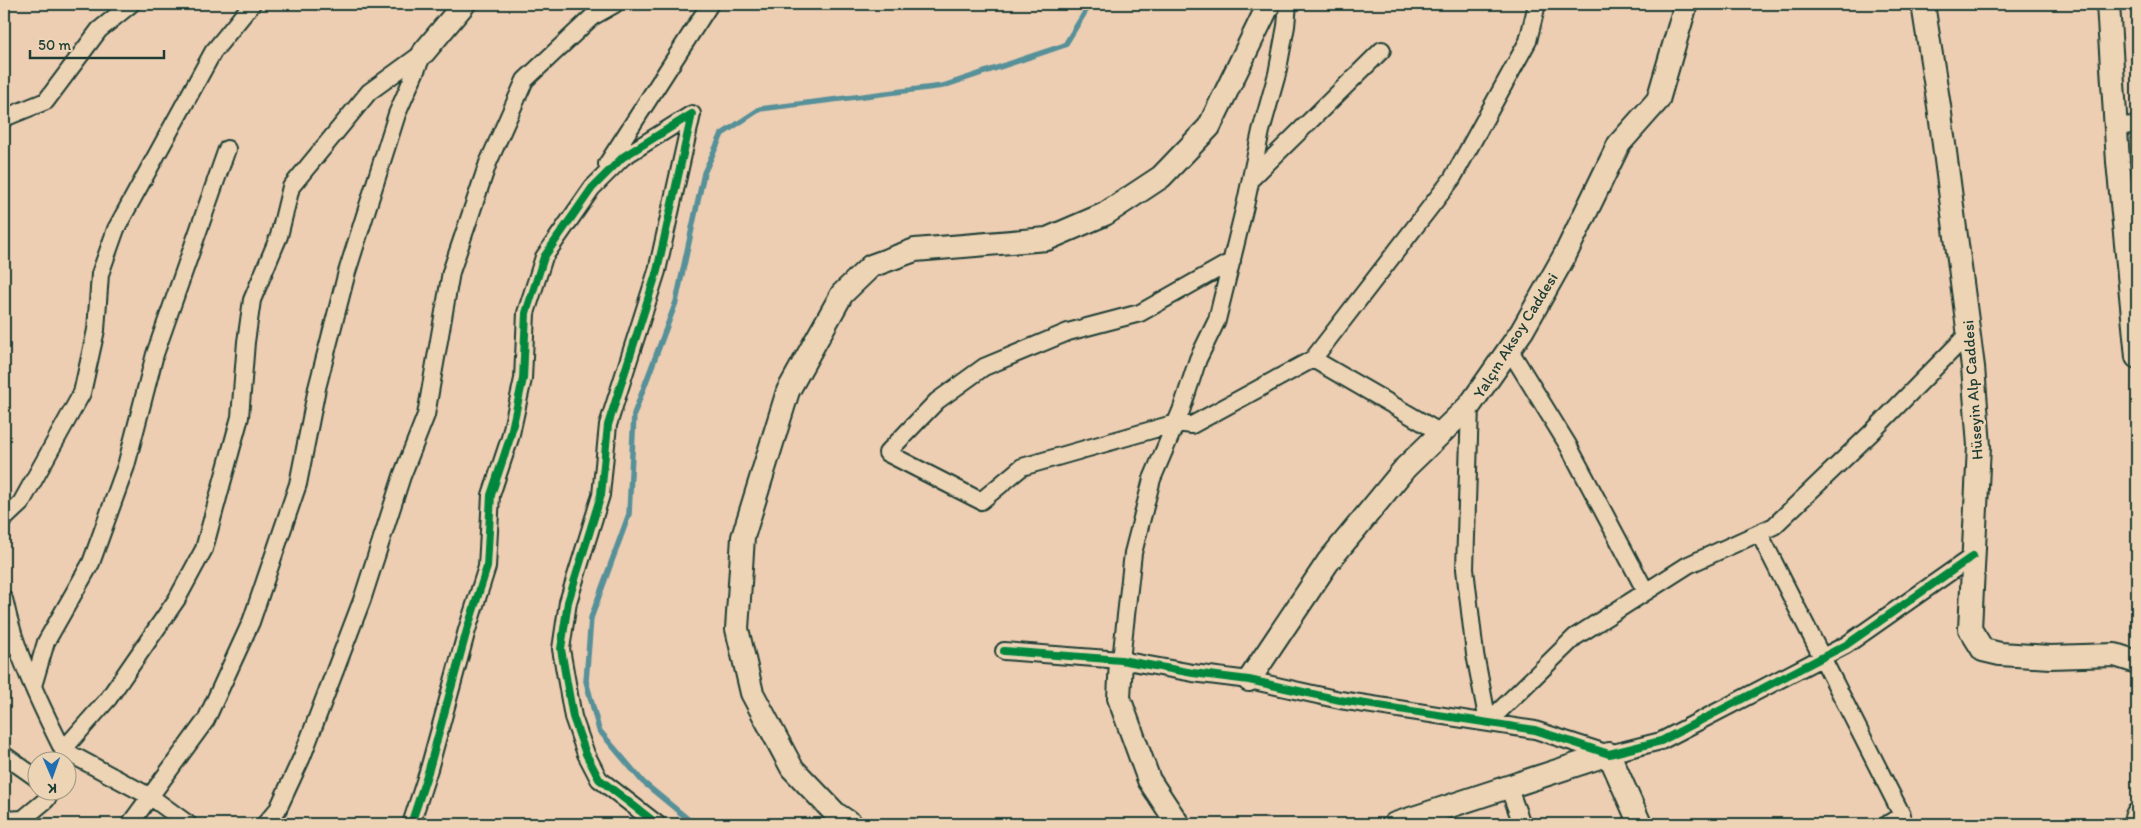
<svg xmlns="http://www.w3.org/2000/svg" width="2141" height="828" font-family="Itim,sans-serif">
  <rect width="100%" height="100%" fill="#edceb2"/>
  <filter id="ink" filterUnits="userSpaceOnUse"><feTurbulence type="fractalNoise" baseFrequency=".02" numOctaves="2"/><feDisplacementMap in="SourceGraphic" scale="10" xChannelSelector="R" yChannelSelector="G"/><feConvolveMatrix kernelMatrix="1 2 1 2 8 2 1 2 1" color-interpolation-filters="sRGB"/></filter>
  <g filter="url(#ink)">
    <g fill="none" stroke-linecap="round" stroke-linejoin="round">
      <path stroke="#579099" stroke-width="5.5" d="M 694,824 L 643,782 L 599,730 L 586,681 L 591,618 L 629,514 L 634,414 L 676,302 L 704,173 L 722,134 L 760,109 L 943,86 L 1065,45 L 1090,4"/>
      <defs>
        <path id="street" d="M 4,118 L 46,101 L 99,30 L 131,4
          M 2116,126 L 2137,125
          M 607,164 L 710,4
          M 1251,179 L 1382,50
          M 1232,261 L 1140,313 L 1068,332 L 984,367 L 937,401 L 887,453 L 981,501 L 1022,467 L 1176,423 L 1192,425 L 1313,359 L 1441,433
          M 1509,349 L 1568,445 L 1646,592
          M 1313,359 L 1452,179 L 1528,41 L 1537,4
          M 1470,405 L 1465,569 L 1475,654 L 1488,722
          M 4,519 L 21,503 L 82,393 L 96,330 L 100,274 L 116,229 L 213,52 L 252,4
          M 1759,533 L 1902,815 L 1888,824
          M 4,599 C 15,652 39,702 63,750 L 64,758
          M 1004,651 L 1121,660 L 1193,673 L 1249,680 L 1340,700 L 1535,730 L 1609,754 L 1661,741 L 1846,645 L 1973,556
          M 1121,660 L 1133,553 L 1152,479 L 1181,411 L 1198,359 L 1217,320 L 1245,206 L 1261,131 L 1277,74 L 1286,26 L 1288,4
          M 33,686 L 46,642 L 91,563 L 126,466 L 155,354 L 227,149
          M 1488,722 L 1575,637 L 1688,565 L 1774,526 L 1871,433 L 1969,333
          M 4,755 L 38,779
          M 1508,786 L 1522,824
          M 4,820 L 23,819 L 46,800 L 53,790
          M 130,824 L 206,720 L 251,622 L 298,484 L 317,388 L 347,272 L 397,114 L 424,52
          M 188,824 L 151,797 L 63,750 L 108,699 L 177,599 L 204,549 L 240,417 L 246,342 L 252,300 L 279,236 L 291,187 L 369,92 L 424,52
          M 265,824 L 278,809 L 302,757 L 362,600 L 402,476 L 426,415 L 451,272 L 488,163 L 525,80 L 592,17 L 615,4
          M 411,824 L 429,769 L 467,630 L 487,567 L 491,495 L 510,438 L 523,379 L 526,313 L 544,257 L 592,188 L 623,157 L 692,114 L 657,271 L 608,425 L 601,495 L 568,602 L 561,649 L 573,717 L 586,754 L 599,779 L 657,824"/>
        <path id="secondary" d="M 1923,4 L 1939,106 L 1973,367 L 1979,446 L 1970,629 L 1983,650 L 2000,654 L 2050,657 L 2115,655 L 2137,662
          M 2108,4 L 2118,162 L 2137,357
          M 424,52 L 464,4
          M 1121,660 L 1119,698 L 1149,780 L 1178,824
          M 1249,680 L 1328,562 L 1406,467 L 1470,405 L 1522,331 L 1566,253 L 1619,144 L 1658,100 L 1686,4
          M 851,824 L 836,814 L 792,768 L 752,693 L 737,629 L 743,537 L 788,391 L 842,294 L 871,266 L 915,250 L 1047,239 L 1105,214 L 1161,177 L 1209,127 L 1269,4
          M 1395,824 L 1609,754 L 1640,824
          M 2134,824 L 2137,815"/>
      </defs>
      <use href="#street" stroke="#1f3d34" stroke-width="20"/>
      <use href="#secondary" stroke="#1f3d34" stroke-width="26"/>
      <use href="#street" stroke="#edd4b5" stroke-width="16"/>
      <use href="#secondary" stroke="#edd4b5" stroke-width="22"/>
      <defs>
        <path id="cycleway" d="M 1004,651 L 1121,660 L 1193,673 L 1249,680 L 1340,700 L 1535,730 L 1609,754 L 1661,741 L 1846,645 L 1973,556
          M 411,824 L 429,769 L 467,630 L 487,567 L 491,495 L 510,438 L 523,379 L 526,313 L 544,257 L 592,188 L 623,157 L 692,114 L 657,271 L 608,425 L 601,495 L 568,602 L 561,649 L 573,717 L 586,754 L 599,779 L 657,824"/>
      </defs>
      <use href="#cycleway" stroke="#edd4b5" stroke-width="11"/>
      <use href="#cycleway" stroke="#00873e" stroke-width="8"/>
    </g>
  </g>
  <g text-anchor="middle" stroke-width="5" stroke-linejoin="round" paint-order="stroke">
    <g font-size="16" fill="#1f3d34" stroke="#edd4b5">
      <text transform="translate(1515 335) rotate(-58)" y="6">Yalçın Aksoy Caddesi</text>
      <text transform="translate(1972 390) rotate(-94)" y="6">Hüseyin Alp Caddesi</text>
    </g>
  </g>
  <rect width="2141" height="828" fill="none" stroke="#edd4b5" stroke-width="20"/>
  <rect x="10" y="10" width="2121" height="808" fill="none" stroke="#1f3d34" stroke-width="2" filter="url(#ink)"/>
  <g transform="translate(52 776) rotate(178)"><circle r="24" fill="#edd4b5" stroke="#9b9881"/>
  <path d="M0-4L9 19L0 12L-9 19Z" fill="#1f6fb2"/>
  <text y="-8" font-size="14" font-weight="bold" text-anchor="middle" fill="#1f3d34">K</text>
  </g>
  <path d="M30 50v8h134v-8" fill="none" stroke="#1f3d34" stroke-width="2.5"/>
  <text x="38" y="50" font-size="15" fill="#1f3d34" stroke="#edd4b5" stroke-width="4" paint-order="stroke">50 m</text>
</svg>
